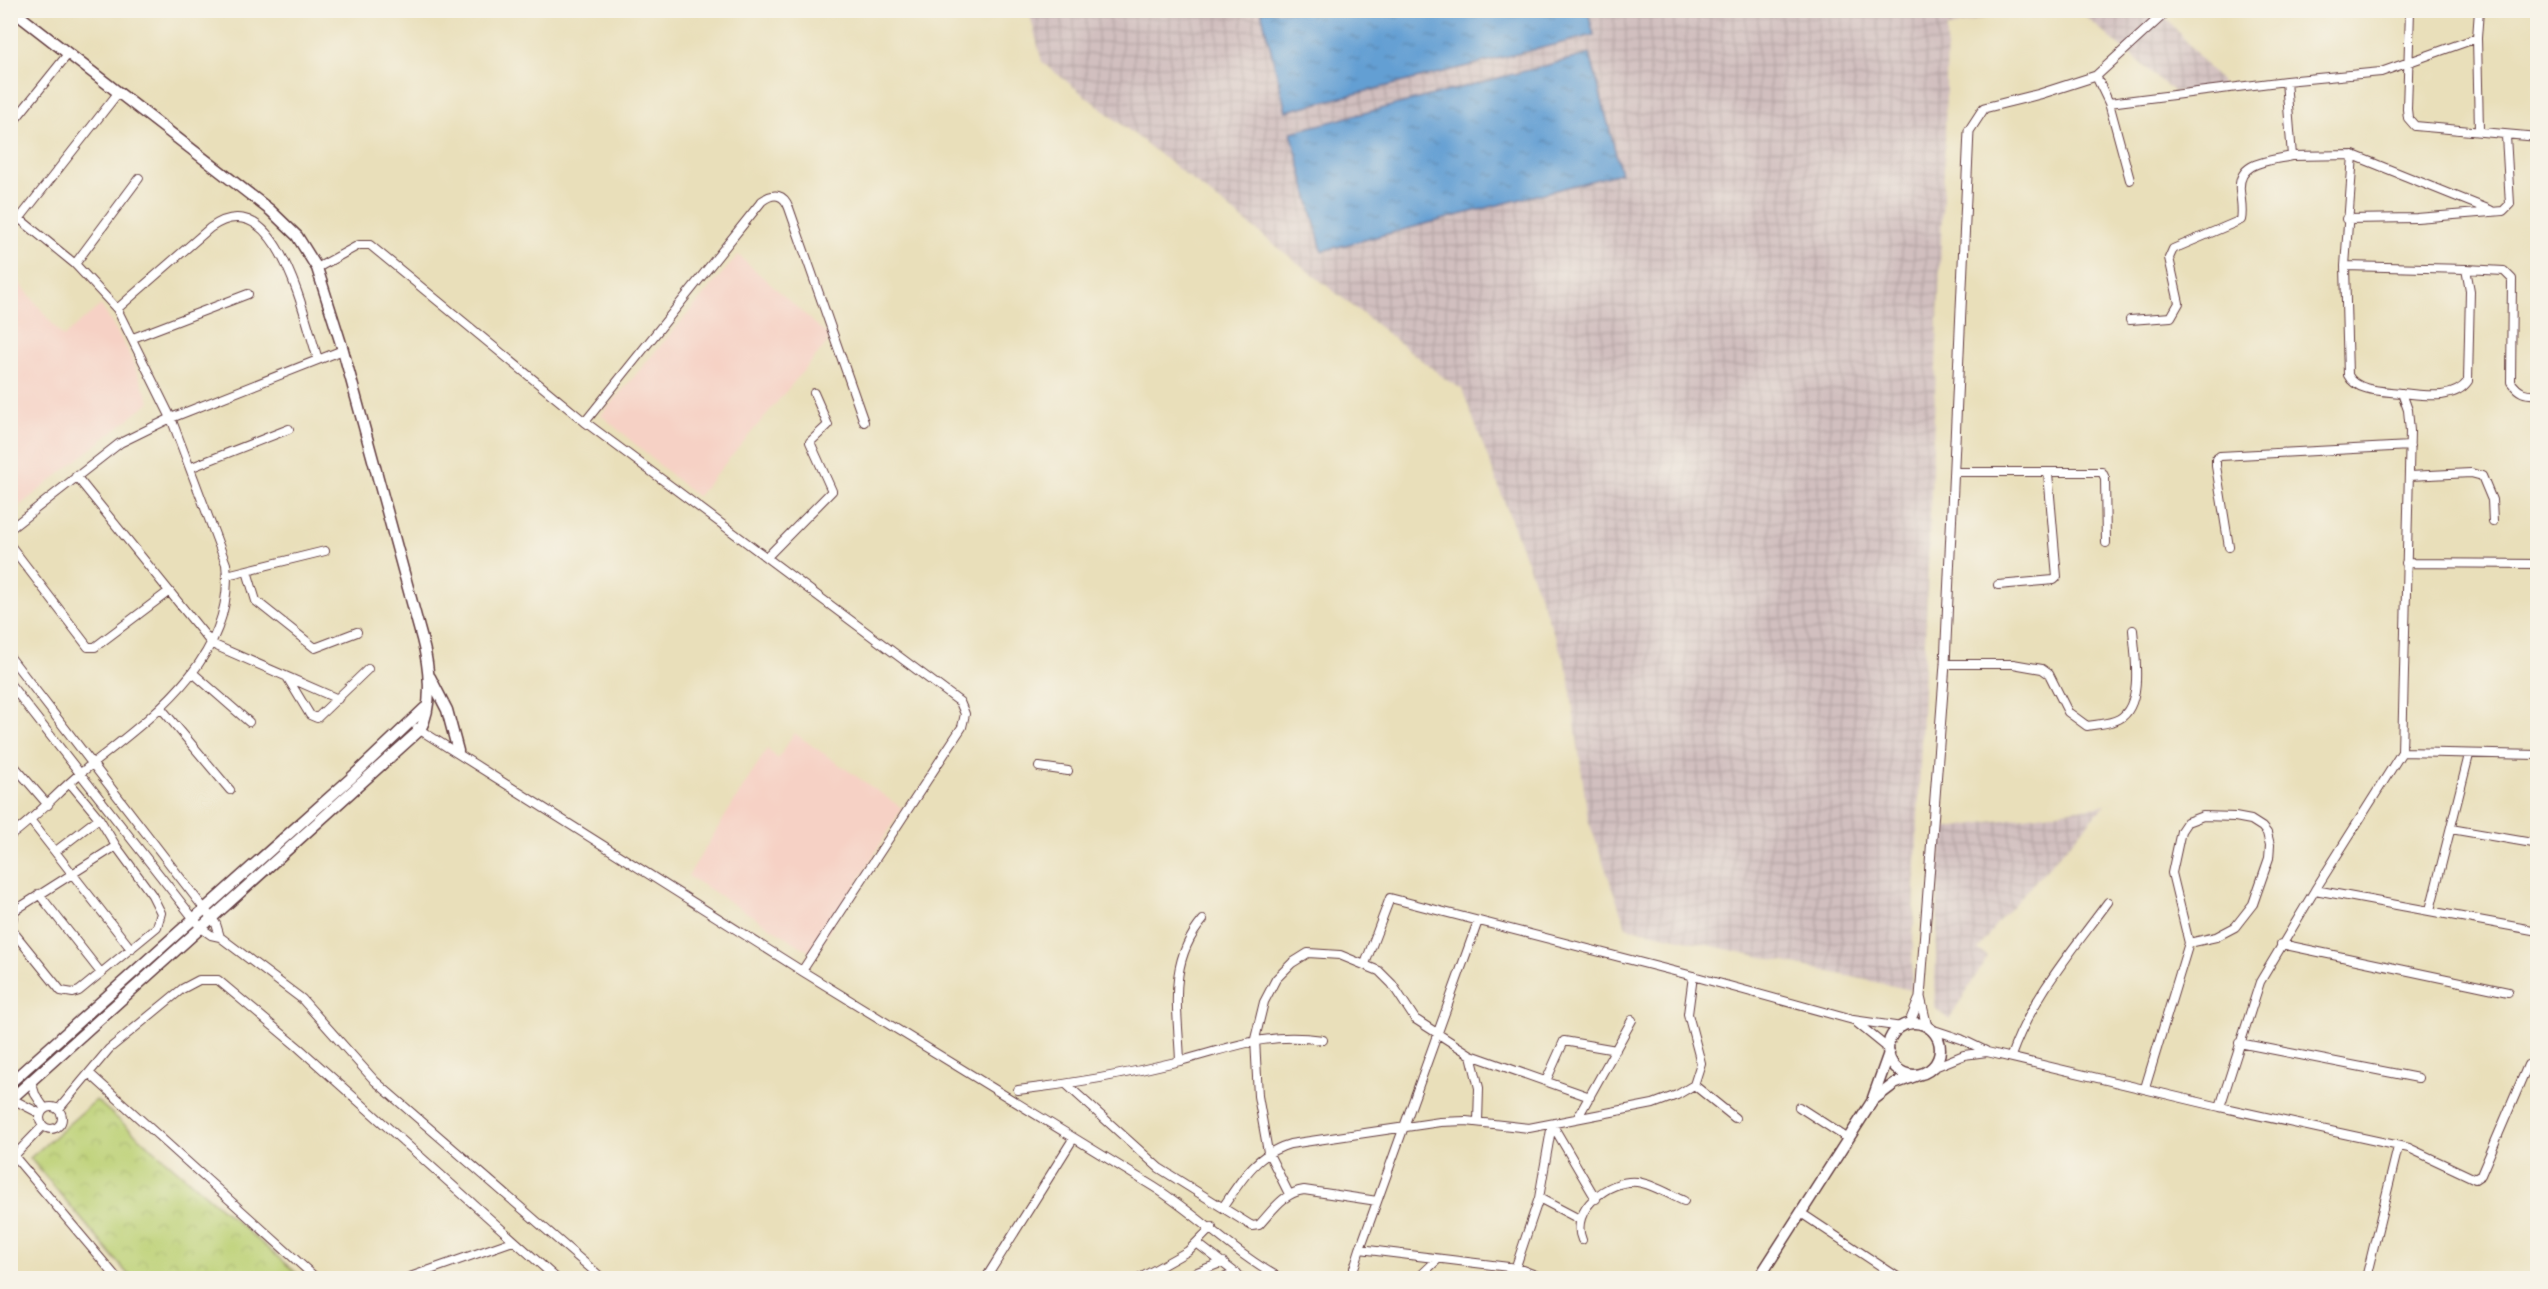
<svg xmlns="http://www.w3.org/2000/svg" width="2548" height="1289" font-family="Alegreya,serif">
  <defs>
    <pattern id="industrial-grid" width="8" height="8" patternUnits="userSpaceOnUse" patternTransform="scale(1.5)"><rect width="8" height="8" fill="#d1bfbf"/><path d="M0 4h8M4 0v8" fill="none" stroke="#b5a4a4"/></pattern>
    <pattern id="park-crowns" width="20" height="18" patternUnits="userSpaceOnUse" patternTransform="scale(1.5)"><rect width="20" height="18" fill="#bbd073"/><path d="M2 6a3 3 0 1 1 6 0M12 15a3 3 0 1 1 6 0" fill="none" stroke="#a2b264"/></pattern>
    <pattern id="water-ripples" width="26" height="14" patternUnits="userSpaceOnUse" patternTransform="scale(1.5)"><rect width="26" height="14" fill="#639fd3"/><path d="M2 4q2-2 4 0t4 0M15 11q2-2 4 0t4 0" fill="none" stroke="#5481ab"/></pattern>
  </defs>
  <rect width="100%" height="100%" fill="#f7f3e8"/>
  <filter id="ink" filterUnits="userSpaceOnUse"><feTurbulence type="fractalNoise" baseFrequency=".0167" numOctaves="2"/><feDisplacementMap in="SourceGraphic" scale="12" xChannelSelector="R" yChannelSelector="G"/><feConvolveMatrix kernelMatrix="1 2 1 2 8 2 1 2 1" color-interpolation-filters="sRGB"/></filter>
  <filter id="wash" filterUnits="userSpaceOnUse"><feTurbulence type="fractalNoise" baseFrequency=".008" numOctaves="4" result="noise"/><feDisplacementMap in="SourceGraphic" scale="24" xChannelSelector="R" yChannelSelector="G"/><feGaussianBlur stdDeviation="1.35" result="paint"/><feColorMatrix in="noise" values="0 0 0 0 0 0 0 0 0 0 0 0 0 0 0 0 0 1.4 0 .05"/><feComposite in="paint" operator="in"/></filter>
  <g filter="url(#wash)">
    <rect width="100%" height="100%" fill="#e9dfba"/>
    <path fill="#f6d1c5" d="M 738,255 L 831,338 L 697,497 L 601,415 Z
      M 11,272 L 63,337 L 101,305 L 126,347 L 150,402 L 18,507 L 10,498 Z
      M 794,733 L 902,808 L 815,955 L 688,876 L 767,749 L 778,759 Z"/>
    <path fill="url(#industrial-grid)" d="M 1029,11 L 2010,11 L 1947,28 L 1945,144 L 1911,990 L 1626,927 L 1588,819 L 1568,671 L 1462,389 L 1448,381 L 1042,62 Z
      M 2079,11 L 2168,11 L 2164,15 L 2224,86 L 2174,92 Z
      M 2105,805 L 1997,923 L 1978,950 L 1988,956 L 1949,1020 L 1934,1007 L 1941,829 Z"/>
    <path fill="url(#park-crowns)" stroke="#82784f" stroke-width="1.5" d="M 96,1100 L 302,1278 L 131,1278 L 30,1158 Z"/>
    <path fill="url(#water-ripples)" stroke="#565f7f" stroke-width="1.5" d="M 1261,11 L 1588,11 L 1594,35 L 1286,111 Z
      M 1590,54 L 1621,173 L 1322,251 L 1291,132 Z"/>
  </g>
  <g filter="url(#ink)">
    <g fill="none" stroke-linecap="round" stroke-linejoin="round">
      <defs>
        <path id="minor" d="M 2410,10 L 2407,109 L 2408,118 L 2415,126 L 2538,137
          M 2477,38 L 2479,10
          M 2096,76 L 2109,103 L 2286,81 L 2381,72 L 2477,38 L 2479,130
          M 2286,81 L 2292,156 L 2353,155
          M 2109,103 L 2130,180
          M 10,126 L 68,54
          M 10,211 L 75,264 L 117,309 L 171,418 L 226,564 C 237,660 147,720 82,772 C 57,792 37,817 10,836
          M 2346,219 L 2417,218 L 2503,211 L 2510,204 L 2506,136
          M 10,226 L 20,218 L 118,93
          M 75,264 L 139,178
          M 2345,266 L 2466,269 L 2470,291 L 2468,381 C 2454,401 2423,395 2402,393
          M 317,268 L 359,245 L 370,245 L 585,422 L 960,702 L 965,714 L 962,727 L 802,971
          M 2466,269 L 2504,271 L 2512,279 L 2511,382 C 2519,393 2525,395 2538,394
          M 117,309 L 210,228 C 277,180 304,318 318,359
          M 2130,320 L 2171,317 L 2179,303 L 2169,258 L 2173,249 L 2241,220 C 2243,211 2241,200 2240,191 C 2237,161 2269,161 2292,156
          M 133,338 L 248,294
          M 585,422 L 762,201 C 774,192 784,194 789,208 L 864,422
          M 192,467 L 289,429
          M 1955,472 L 2102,472 L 2105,478 L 2106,543
          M 76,476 L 212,644 L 338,699
          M 2409,476 L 2471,473 L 2482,476 L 2492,500 L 2493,522
          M 10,529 L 120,443 L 171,418 L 343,350
          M 10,545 L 88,647 L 95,647 L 168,592
          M 2229,547 L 2216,466 L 2216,459 L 2220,456 L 2410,446
          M 768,556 L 832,491 L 810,442 L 828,425 L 814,393
          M 2406,563 L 2538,564
          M 247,571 L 256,601 L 315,648 L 357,632
          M 227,575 L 325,551
          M 1998,585 L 2054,580 L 2057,577 L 2048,473
          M 10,657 L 216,924 L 220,937
          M 1945,664 L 2013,664 L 2042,669 L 2049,674 L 2068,712 L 2087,726 C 2098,724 2110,724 2119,719 C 2144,705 2135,654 2133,630
          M 193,673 L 249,722
          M 287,677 L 310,715 L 317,718 L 368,669
          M 10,684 L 201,928 L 211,935 L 220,937 L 302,999 L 375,1081 L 602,1278
          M 161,708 L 230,790
          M 417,728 L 802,971 L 1154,1187 C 1198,1215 1235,1254 1280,1278
          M 2402,752 L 2538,755
          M 10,761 L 48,805
          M 1039,767 L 1068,771
          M 70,783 L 99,818 L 116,846 L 152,895 L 161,913 L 157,927 L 79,991 L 73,993 L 61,991 L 15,934 L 11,927 L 14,911 L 116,846
          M 31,821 L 131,949
          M 2451,829 L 2538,844
          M 56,851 L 99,818
          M 2315,890 L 2402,752 L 2410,431 L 2408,410 L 2402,393 C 2385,391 2356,392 2348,375 L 2345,266 L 2353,155 L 2490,210
          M 39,894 L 101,973
          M 2430,910 L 2469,755
          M 2281,944 L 2508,992
          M 1365,964 L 1390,898 L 1693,976 L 1853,1020 L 1902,1027
          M 1857,1023 L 1889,1049
          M 1931,1029 L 1961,1039 L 1986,1051
          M 2239,1043 L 2418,1078
          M 1471,1055 L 1479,1088 L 1478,1122
          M 2011,1056 C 2032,997 2072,951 2108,902
          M 1180,1061 C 1178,1009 1167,962 1203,920
          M 1932,1068 L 1964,1055 L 1987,1052 L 2220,1107 L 2260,982 L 2315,890 L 2538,931
          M 89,1073 L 316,1278
          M 31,1081 L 35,1094 L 45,1109
          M 1546,1081 L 1564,1041 L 1616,1050
          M 1066,1084 L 1159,1168 L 1252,1226 L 1259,1225 C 1273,1210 1283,1193 1304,1190 L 1377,1201
          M 1694,1085 L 1735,1118
          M 2145,1088 L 2189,943 L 2172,873 L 2181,831 L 2187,822 L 2203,816 L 2235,817 L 2251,820 L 2262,827 L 2267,833 L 2270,845 L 2269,858 L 2253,904 L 2235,927 L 2216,937 L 2189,943
          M 1018,1090 C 1072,1084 1127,1074 1180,1061 C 1234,1047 1265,1032 1323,1040
          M 12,1099 L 41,1114
          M 1799,1107 L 1847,1138
          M 2220,1107 L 2409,1148 L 2475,1179 L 2481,1175 L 2528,1065
          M40 1118a11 11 0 1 1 22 0a11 11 0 1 1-22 0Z
          M 58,1110 L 109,1049 L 182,989 L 199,980 L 218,980 L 299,1048 L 556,1278
          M 1578,1117 L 1632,1020
          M 1552,1124 L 1596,1199
          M 14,1156 L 117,1278
          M 11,1159 L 43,1126
          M 1289,1194 L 1268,1152 L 1258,1096 L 1255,1039 L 1264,1002 L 1276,979 L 1292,963 L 1308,953 L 1340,955 L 1379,971 L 1392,984 L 1415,1019 L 1471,1055 L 1590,1097
          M 1539,1198 L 1579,1219
          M 1223,1207 C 1242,1179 1256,1154 1290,1144 L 1440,1122 L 1466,1121 L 1529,1128 L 1653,1104 L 1677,1095 L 1694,1085 L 1701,1063 L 1688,1014 L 1693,976
          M 1801,1213 L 1899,1278
          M 1582,1240 C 1569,1210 1609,1179 1637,1182 C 1653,1184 1670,1195 1684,1201
          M 1198,1244 L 1242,1278
          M 1360,1249 L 1517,1268 L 1543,1278
          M 407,1278 L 513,1241
          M 986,1278 L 1073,1139
          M 1140,1278 L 1188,1251 L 1212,1227
          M 1182,1278 L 1223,1262
          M 1223,1278 L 1237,1273
          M 1354,1278 L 1354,1268 L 1360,1249 L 1478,921
          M 1418,1278 L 1438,1259
          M 1512,1278 L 1539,1198 L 1552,1124
          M 2366,1278 L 2398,1147
          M 2537,1278 L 2538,1278"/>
        <path id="tertiary" d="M 1909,1024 L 1919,1000
          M 1927,1027 L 1920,997 L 1945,664 L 1969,131 L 1984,108 L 2040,94 L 2096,76 L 2168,10"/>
        <path id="secondary" d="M 430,677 L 447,710 L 458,751
          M1888 1049a26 26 0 1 1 52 0a26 26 0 1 1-52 0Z
          M 10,1083 L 350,779 L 425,708
          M 1873,1098 L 1889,1053
          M 10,1100 L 420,730 C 434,705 429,665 422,639 L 343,350 L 317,268 L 297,236 L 270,210 L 12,10
          M 1759,1278 L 1873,1100 L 1894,1084 L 1918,1075"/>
      </defs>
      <use href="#minor" stroke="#623c40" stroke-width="10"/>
      <use href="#tertiary" stroke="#623c40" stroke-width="11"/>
      <use href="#secondary" stroke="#623c40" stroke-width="13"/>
      <use href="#minor" stroke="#fff" stroke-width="8"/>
      <use href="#tertiary" stroke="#fff" stroke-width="9"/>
      <use href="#secondary" stroke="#fff" stroke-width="10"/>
    </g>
  </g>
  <rect width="2548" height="1289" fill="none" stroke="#f7f3e8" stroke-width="36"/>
</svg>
